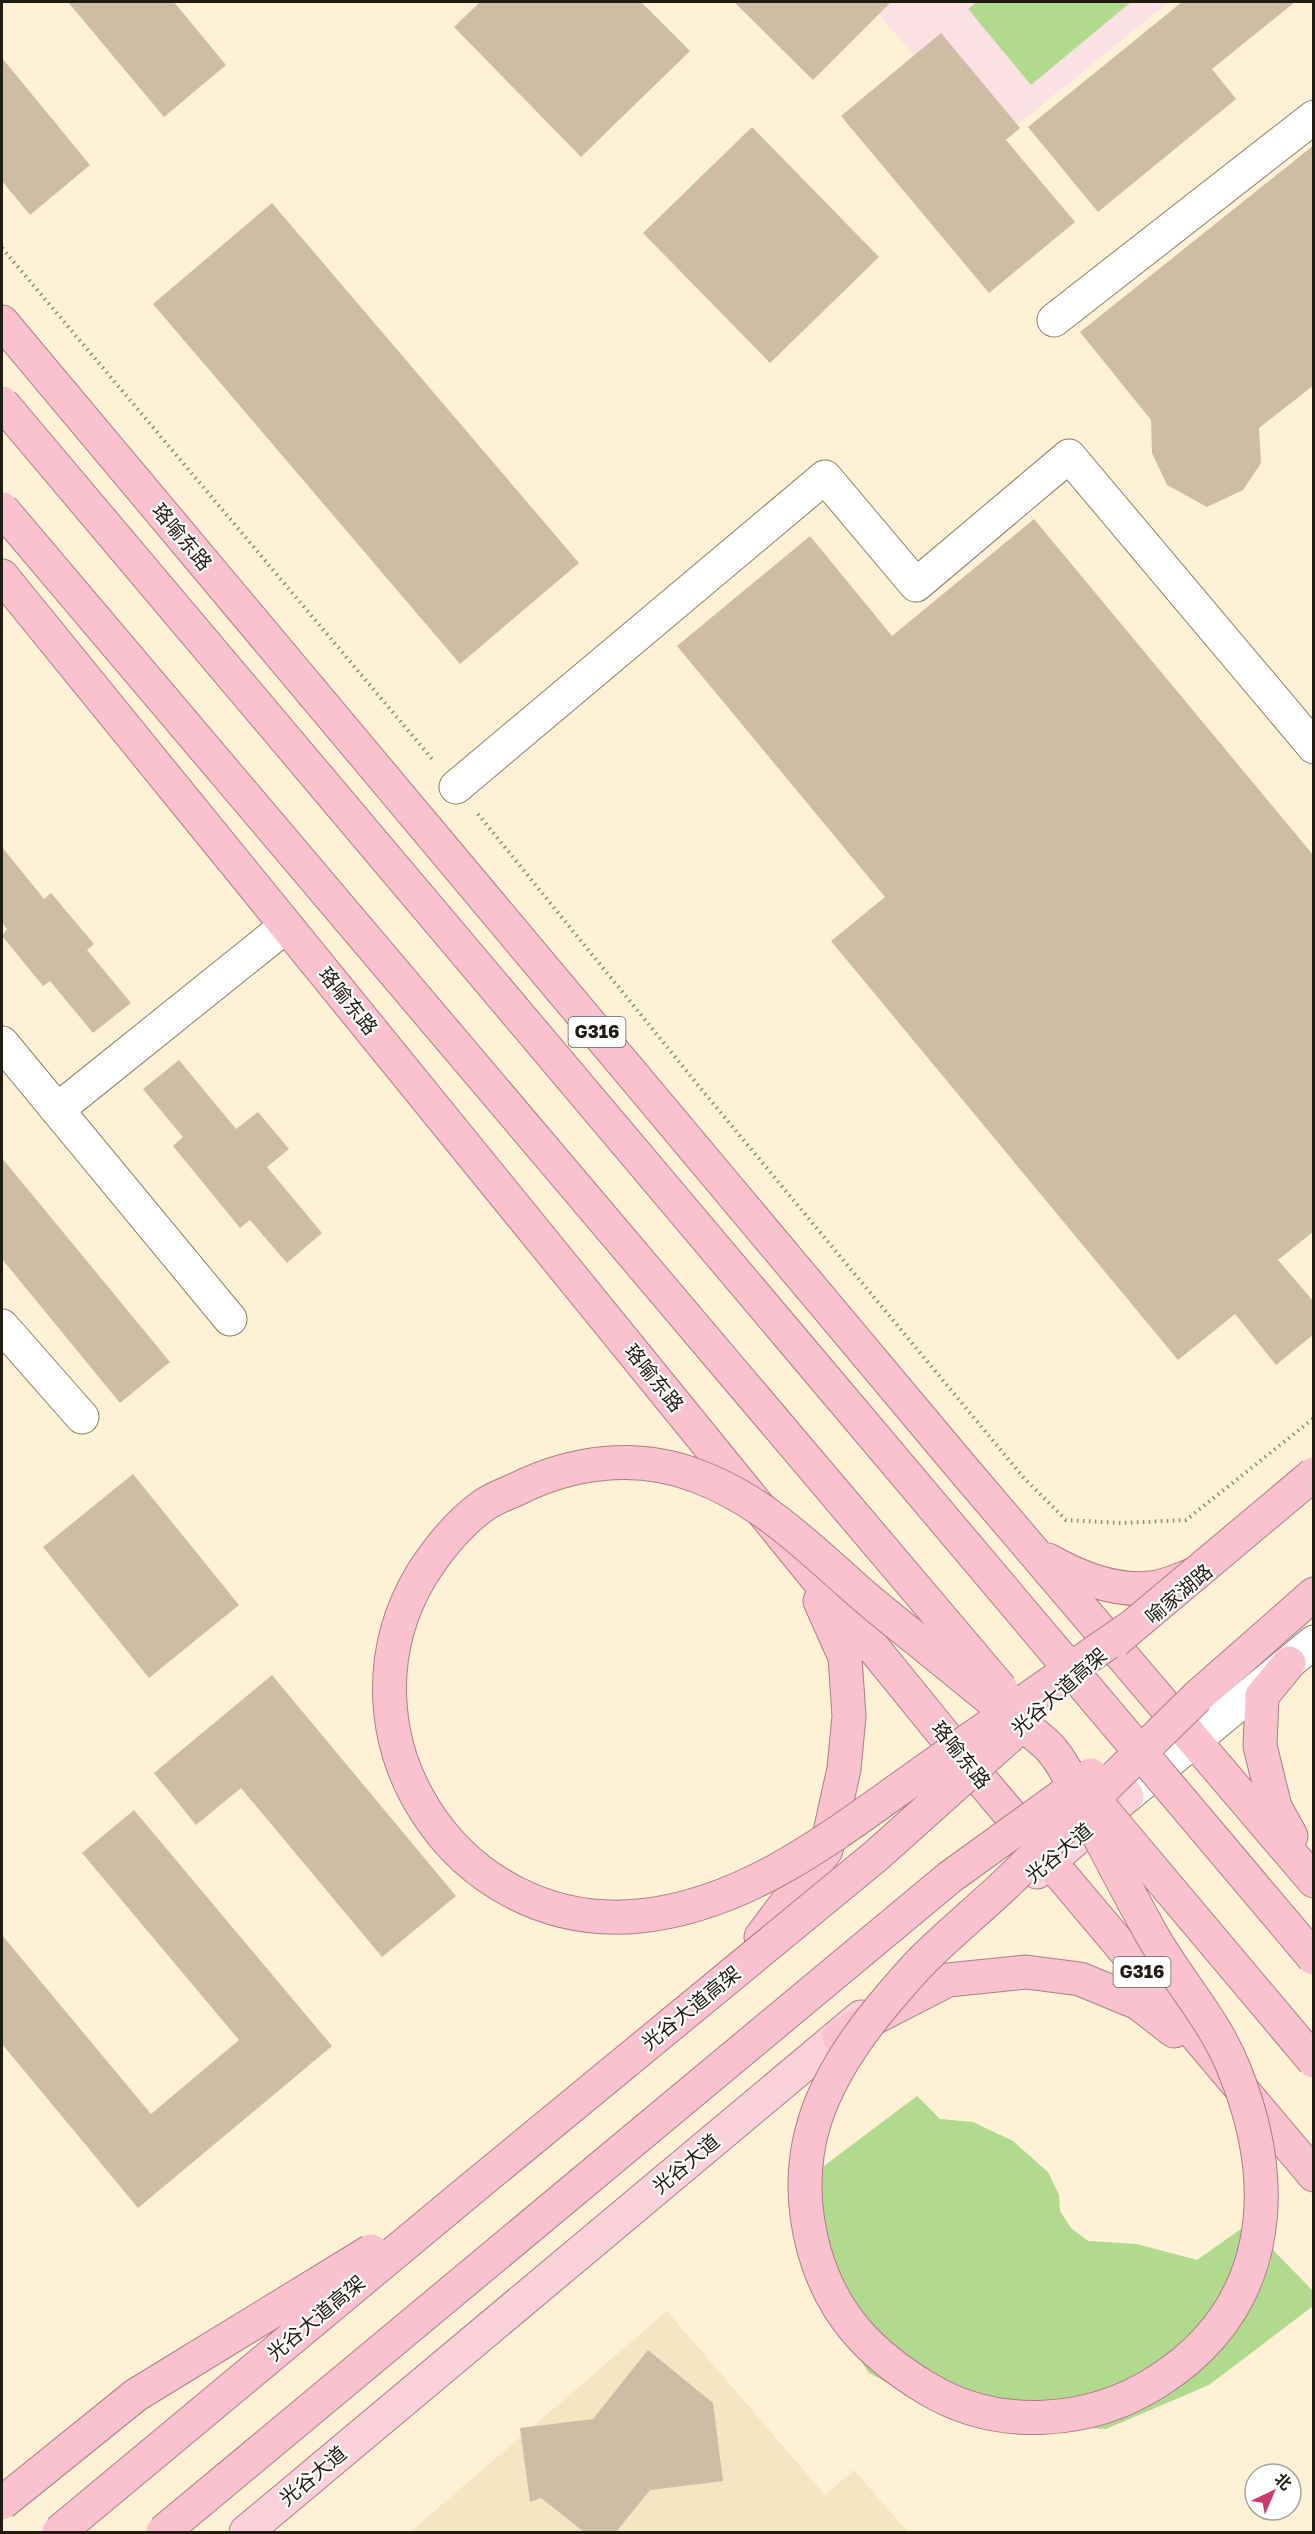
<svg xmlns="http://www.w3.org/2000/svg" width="1315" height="2534" font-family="'Golos Text','Noto Sans SC',sans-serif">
  <rect width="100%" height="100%" fill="#fef1d6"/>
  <path fill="#f5e5c3" d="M 667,2311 L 825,2495 L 854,2470 L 908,2532 L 410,2532 Z"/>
  <path fill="#fce1e4" d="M 868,2 L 1169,2 L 991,146 Z"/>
  <path fill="#b2da8f" d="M 977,2 L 1131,2 L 1031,85 L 968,9 Z
    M 917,2096 L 940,2119 L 973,2122 L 1013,2141 L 1048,2172 L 1059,2195 L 1060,2211 L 1071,2228 L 1088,2241 L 1137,2244 L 1197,2260 L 1248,2224 L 1313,2291 L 1313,2306 L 1209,2385 L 1106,2429 L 955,2419 L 869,2373 L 828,2311 L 800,2184 Z"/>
  <path fill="#cfbca5" d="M 68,2 L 174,2 L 226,65 L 164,117 Z
    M 480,2 L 641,2 L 690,51 L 581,157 L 454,27 Z
    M 734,2 L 891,2 L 813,80 Z
    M 1182,2 L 1295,2 L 1212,69 L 1236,99 L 1098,212 L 1028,127 Z
    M 941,33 L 1020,128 L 1006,140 L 1075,222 L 989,293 L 841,116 Z
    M 2,58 L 90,165 L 30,215 L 2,181 Z
    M 752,127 L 879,257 L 770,363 L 643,233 Z
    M 1314,145 L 1314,385 L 1259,428 L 1261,463 L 1243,490 L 1207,507 L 1167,485 L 1152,453 L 1151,420 L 1080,332 Z
    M 272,203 L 579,563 L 460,664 L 153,304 Z
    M 1034,519 L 1314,856 L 1314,1231 L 1278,1260 L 1314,1302 L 1314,1334 L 1276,1365 L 1235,1314 L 1178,1360 L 831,941 L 885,897 L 677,646 L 810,536 L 892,636 Z
    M 2,847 L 44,899 L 51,893 L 94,944 L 87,950 L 131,1003 L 93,1033 L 50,981 L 43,986 L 2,936 L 7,929 L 2,922 Z
    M 179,1060 L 236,1129 L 258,1112 L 289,1149 L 267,1167 L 322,1233 L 287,1263 L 250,1220 L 240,1228 L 173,1146 L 183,1137 L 143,1089 Z
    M 2,1158 L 170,1362 L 120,1403 L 2,1259 Z
    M 133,1474 L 239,1605 L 149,1678 L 43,1547 Z
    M 272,1675 L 456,1896 L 382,1957 L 241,1788 L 196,1825 L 154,1773 Z
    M 134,1810 L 332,2046 L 138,2208 L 2,2044 L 2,1935 L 151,2114 L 239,2040 L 82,1853 Z
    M 648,2350 L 713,2403 L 723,2481 L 650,2490 L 616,2532 L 584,2532 L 541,2498 L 530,2502 L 520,2428 L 593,2419 Z"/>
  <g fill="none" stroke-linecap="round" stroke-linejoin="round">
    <defs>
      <path id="minor" d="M 1054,320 L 1314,117
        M 456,787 L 825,477 L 916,585 L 1069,456 L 1314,747
        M 2,1043 L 230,1319
        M 57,1110 L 286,926
        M 2,1326 L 82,1417"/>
      <path id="secondary" d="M 1127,1796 L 1314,1642"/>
      <path id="primary" d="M 1037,1872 L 1127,1796
        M 246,2532 L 861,2017"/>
      <path id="trunk" d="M 2,322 L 963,1469 L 1314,1881
        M 2,576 L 971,1768 L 1314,2175
        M 1048,1560 C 1078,1577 1114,1592 1150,1588 C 1165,1587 1181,1579 1195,1574
        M 1289,1663 L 1262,1696 L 1260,1746 L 1275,1807 L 1291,1836
        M 1197,1697 L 1314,1594
        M 761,1937 L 826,1850 L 844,1769 L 849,1716 L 845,1657 L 820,1601
        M 839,2036 L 948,1980 L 1026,1972 L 1080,1979 L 1138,2003 L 1174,2031"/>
    </defs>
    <use href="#minor" stroke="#8b8067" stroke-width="35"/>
    <use href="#secondary" stroke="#8b8067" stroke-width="35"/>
    <use href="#primary" stroke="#ac7e84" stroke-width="35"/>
    <use href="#trunk" stroke="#ac7e84" stroke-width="35"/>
    <path stroke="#928977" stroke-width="4" stroke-dasharray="1.5 4.5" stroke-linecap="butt" d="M 2,248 L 433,760
      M 478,814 L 702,1090 L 1024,1478 L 1066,1520 L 1121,1523 L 1186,1520 L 1314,1418"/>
    <use href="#minor" stroke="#fff" stroke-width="33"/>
    <use href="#secondary" stroke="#fff" stroke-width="33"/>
    <use href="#primary" stroke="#fbd1da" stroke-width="33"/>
    <use href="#trunk" stroke="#fac2ce" stroke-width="33"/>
    <defs>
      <path id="trunk-bridge" d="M 2,403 L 1314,1958
        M 2,509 L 1001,1689
        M 1131,1627 C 1065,1673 999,1719 933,1765 C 843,1828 752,1905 639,1916 C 456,1934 326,1733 422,1574 C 438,1549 459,1523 484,1505 C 494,1498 506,1494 517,1489 C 573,1461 637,1453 697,1476 C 757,1498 801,1540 848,1582 C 871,1603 895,1622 919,1641 C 948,1665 977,1688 1006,1712 C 1020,1723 1036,1734 1049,1747 C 1065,1764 1075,1790 1086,1811 C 1106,1850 1126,1888 1147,1926 C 1173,1976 1213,2016 1234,2069 C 1282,2187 1272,2308 1158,2381 C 1090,2425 998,2431 928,2389 C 871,2355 832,2315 814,2250 C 788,2154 820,2083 879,2010 C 895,1991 911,1971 929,1954 C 956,1928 984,1905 1011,1879 C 1073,1818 1135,1757 1197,1697
        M 1115,1641 L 1314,1474
        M 1096,1802 L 1314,2061
        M 2,2503 L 136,2395 L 371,2251
        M 59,2532 L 470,2190 L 877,1855 L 1023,1724
        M 163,2532 L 950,1877 L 1091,1775"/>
    </defs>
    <use href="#trunk-bridge" stroke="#ac7e84" stroke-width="35" stroke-linecap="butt"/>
    <use href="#trunk-bridge" stroke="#fac2ce" stroke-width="33"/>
  </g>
  <g text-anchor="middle" stroke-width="4.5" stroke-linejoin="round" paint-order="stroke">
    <g fill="#fff" stroke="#636059" stroke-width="1.5">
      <rect x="568.5" y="1017" width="57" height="30" rx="4.5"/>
      <rect x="1113.5" y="1957" width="57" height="30" rx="4.5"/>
    </g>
    <g font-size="18" font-weight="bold" fill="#201c12">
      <text x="597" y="1038">G316</text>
      <text x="1142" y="1978">G316</text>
    </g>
    <g font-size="20" fill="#201c12" stroke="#fff">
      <text transform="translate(182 537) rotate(50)" y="7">珞喻东路</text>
      <text transform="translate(348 1001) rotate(51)" y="7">珞喻东路</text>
      <text transform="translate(654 1378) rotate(51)" y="7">珞喻东路</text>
      <text transform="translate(1179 1594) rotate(-40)" y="7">喻家湖路</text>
      <text transform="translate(1059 1692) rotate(-42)" y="7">光谷大道高架</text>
      <text transform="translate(961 1755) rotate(51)" y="7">珞喻东路</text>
      <text transform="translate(1059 1853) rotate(-40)" y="7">光谷大道</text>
      <text transform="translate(691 2008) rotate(-39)" y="7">光谷大道高架</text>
      <text transform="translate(686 2164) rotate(-40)" y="7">光谷大道</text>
      <text transform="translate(316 2318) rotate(-40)" y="7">光谷大道高架</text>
      <text transform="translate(313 2476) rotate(-40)" y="7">光谷大道</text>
    </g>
  </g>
  <rect width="1315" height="2534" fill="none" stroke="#201c12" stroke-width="6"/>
  <g transform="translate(1273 2492) rotate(44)"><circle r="28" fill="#ffffff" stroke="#a6a4a0" stroke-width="1.5"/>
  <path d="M0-4.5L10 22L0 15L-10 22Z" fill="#cb3d68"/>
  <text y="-9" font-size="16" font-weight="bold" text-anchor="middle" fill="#201c12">北</text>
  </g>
</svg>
